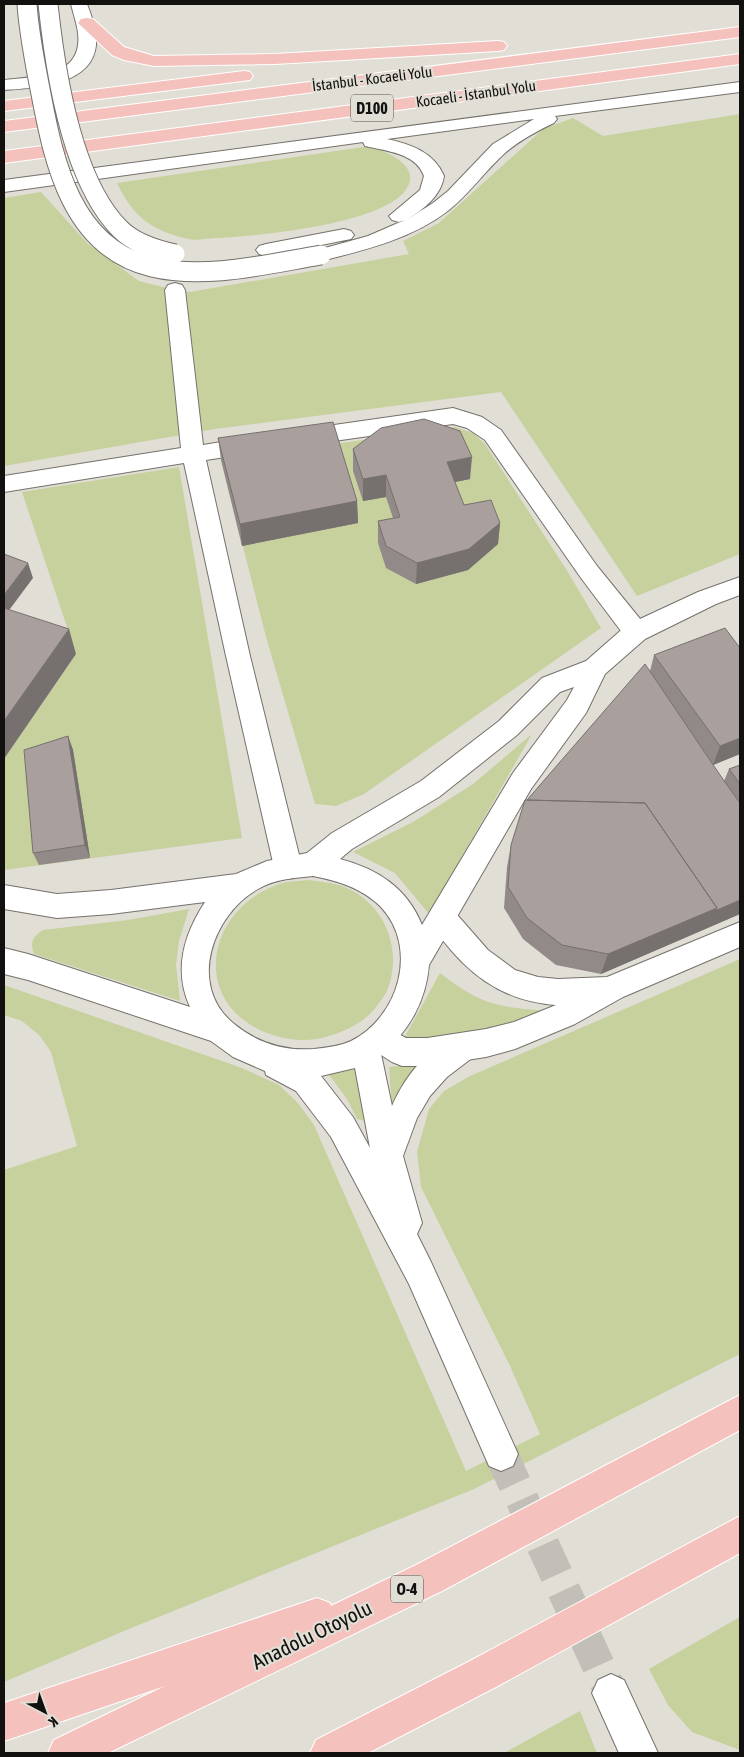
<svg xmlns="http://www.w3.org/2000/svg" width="744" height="1757" font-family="'Asap Condensed',sans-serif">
  <rect width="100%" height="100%" fill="#e1ded6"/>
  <path fill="#c7d19d" d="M 740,114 L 740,554 L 637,596 L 501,392 L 215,429 L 4,466 L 4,198 L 41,192 L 88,244 L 139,281 L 175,290 L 190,292 L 409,254 L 403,241 L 439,223 L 543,129 L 573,118 L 603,136 Z
    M 370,146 C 386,152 421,165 407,188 C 386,224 258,236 219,238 C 209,238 197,241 188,239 C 151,230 133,217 117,183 Z
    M 455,427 L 473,433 L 485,444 L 566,569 L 601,628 L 364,794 L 336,806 L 315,804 L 266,637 L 221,460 Z
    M 179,467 L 242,838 L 4,870 L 4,759 L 76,654 L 22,492 Z
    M 532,734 L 429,914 L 395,873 L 353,852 L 413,822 L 473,784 Z
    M 309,880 C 317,881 326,882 335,884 C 381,896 404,945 388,988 C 386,995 380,1001 376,1007 C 365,1022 346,1031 329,1036 C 311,1042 291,1041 273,1035 C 191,1009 201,912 279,884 C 288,881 299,881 309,880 Z
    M 189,909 L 179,941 L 176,965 L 180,1001 L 34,954 C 30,942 32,937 43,930 L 128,920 Z
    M 740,959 L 740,1354 L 474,1489 L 124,1631 L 4,1682 L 4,1170 L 77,1146 L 51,1052 L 40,1036 L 22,1021 L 4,1015 L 4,985 L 242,1068 L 279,1085 L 298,1103 L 314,1125 L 466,1471 L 540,1434 L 510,1366 L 421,1187 L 417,1152 L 429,1109 L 444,1091 L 470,1076 Z
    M 440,973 C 482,1006 499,1007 551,1011 L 502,1029 L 402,1042 Z
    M 424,1063 L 392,1106 L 389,1067 Z
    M 362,1069 L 362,1097 L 365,1121 L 357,1119 L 347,1099 L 327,1072 Z
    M 740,1617 L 740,1750 L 692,1732 L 668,1705 L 649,1669 Z
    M 580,1711 L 597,1753 L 504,1753 Z"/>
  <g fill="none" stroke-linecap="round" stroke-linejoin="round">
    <path stroke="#c2bfb8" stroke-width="33" stroke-dasharray="33 17" stroke-linecap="butt" d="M 501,1454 L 611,1693"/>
    <defs>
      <path id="street" d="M 175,283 L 182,285 L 185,290 L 203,445 L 257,436 L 265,438 L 268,444 L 265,450 L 257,452 L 206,460 L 250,656 L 302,867 L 298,875 L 288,879 L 278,875 L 274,867 L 226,656 L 184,463 L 4,492 L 4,476 L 181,448 L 165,290 L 168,285 Z
        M 453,408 L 482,417 L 501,430 L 597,566 L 645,625 L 648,632 L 645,639 L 636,641 L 627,639 L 581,578 L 485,440 L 467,428 L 453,424 L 299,446 L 291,443 L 288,438 L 291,433 L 299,430 Z
        M 442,906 L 452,909 L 488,950 L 515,970 L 538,977 L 558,979 L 607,977 L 740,922 L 740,947 L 623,997 L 575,1024 L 515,1049 L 486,1057 L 427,1066 L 402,1066 L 392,1062 L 370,1048 L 365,1038 L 370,1028 L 380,1024 L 406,1038 L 427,1038 L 486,1029 L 514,1022 L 556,1005 C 512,1002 479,983 450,949 C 442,939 434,930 428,918 L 432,909 Z"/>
      <path id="secondary" d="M 71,4 L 87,4 C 92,17 97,31 96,45 C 92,86 34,88 4,90 L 4,80 C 28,77 74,78 78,45 C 80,31 74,17 71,4 Z
        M 740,82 L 740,92 L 555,116 L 557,119 L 554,123 C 537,131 520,140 505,153 C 485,171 470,193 449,210 C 412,239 365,250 321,261 L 314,259 L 311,255 L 314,251 L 368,236 L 405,220 L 399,222 L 392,220 L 389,216 L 420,190 L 424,176 C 416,153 386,151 365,146 L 363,142 L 4,192 L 4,180 ZM 534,119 L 493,144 L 448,191 L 433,203 L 408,219 C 424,209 441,196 444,176 C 434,152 410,144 387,139 Z
        M 344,229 L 351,231 L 354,235 L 351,239 L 266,256 L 259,254 L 256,250 L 259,246 L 266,244 Z
        M 740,577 L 740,595 L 716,604 L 645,639 L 605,674 L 586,713 L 531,789 L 429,965 C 426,1001 409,1032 381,1054 L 392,1106 C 406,1074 429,1047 462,1034 L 472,1038 L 477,1048 L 472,1058 L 447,1077 L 430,1096 L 417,1118 L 403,1156 L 422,1223 L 417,1234 L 431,1262 L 518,1454 L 513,1466 L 501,1471 L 489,1466 L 409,1284 L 331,1137 L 296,1091 L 266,1075 L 265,1071 L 233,1057 L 211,1041 L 28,980 L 4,974 L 4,948 L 28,954 L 190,1007 C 173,970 184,934 205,902 L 111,914 L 57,918 L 4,909 L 4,885 L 57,894 L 111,890 L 236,874 L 267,861 L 307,853 L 332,833 L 421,781 L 499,721 L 542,678 L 586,661 L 627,625 L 698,592 ZM 574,687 L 567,700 L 513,773 L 422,925 C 407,888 378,869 340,859 L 352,849 L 439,797 L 517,735 L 560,692 ZM 313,876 C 338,881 362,888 381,907 C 419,948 399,1017 351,1041 C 340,1046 325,1048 314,1049 C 283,1051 257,1043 233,1023 C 187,985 213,914 258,889 C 274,879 295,878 313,876 ZM 355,1068 L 370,1148 L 353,1117 L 321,1076 Z
        M 611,1674 L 624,1680 L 658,1753 L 619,1753 L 592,1693 L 598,1680 Z"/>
      <path id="highway" d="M 87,18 L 93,19 L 124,47 L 154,56 L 275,54 L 498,41 L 504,42 L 507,46 L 504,50 L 498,51 L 275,64 L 154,66 L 124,60 L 112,55 L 78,23 L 81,19 Z
        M 740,27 L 740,37 L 4,132 L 4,121 Z
        M 740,54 L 740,64 L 4,163 L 4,151 Z
        M 244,71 L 250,72 L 253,76 L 250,80 L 4,111 L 4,101 Z
        M 740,1395 L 740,1430 L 442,1591 L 108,1753 L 48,1753 L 54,1740 L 165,1686 L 4,1741 L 4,1703 L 317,1598 L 330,1603 L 331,1606 L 416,1565 Z
        M 740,1516 L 740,1553 L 496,1687 L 368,1753 L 310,1753 L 316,1740 L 470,1661 Z"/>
    </defs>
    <use href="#street" stroke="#75716b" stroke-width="2"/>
    <use href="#secondary" stroke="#75716b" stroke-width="2"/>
    <use href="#highway" stroke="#fff" stroke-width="2"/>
    <use href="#street" fill="#fff" fill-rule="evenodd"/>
    <use href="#secondary" fill="#fff" fill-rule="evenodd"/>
    <use href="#highway" fill="#f5c1bc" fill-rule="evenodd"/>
    <defs>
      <path id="secondary-bridge" d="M 27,4 C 29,34 35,64 41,94 C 54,163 72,248 152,267 C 206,280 267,264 321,255
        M 48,4 C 55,70 72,181 120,229 C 135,244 156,250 175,254"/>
    </defs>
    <use href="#secondary-bridge" stroke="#75716b" stroke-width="21" stroke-linecap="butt"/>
    <use href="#secondary-bridge" stroke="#fff" stroke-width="19"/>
  </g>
  <path fill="#918a88" d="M 218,438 L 357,501 L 358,523 L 242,546 L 221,460 Z
    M 353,449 L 470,479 L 455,482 L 464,505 L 500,523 L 498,544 L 468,570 L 416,584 L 386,568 L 378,543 L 378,521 L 393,518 L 386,497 L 363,501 L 353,471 Z
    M 654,655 L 740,754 L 713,765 L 724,781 L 729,769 L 740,765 L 740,914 L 601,974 L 556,965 L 523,939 L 504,908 L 507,867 L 511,845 L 527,800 L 650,671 Z
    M 68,736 L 73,750 L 90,858 L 39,865 L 33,853 Z"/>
  <path fill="#76706f" d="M 472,457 L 470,479 L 445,484 L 447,462 Z
    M 386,475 L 386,497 L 363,501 L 363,479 Z
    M 357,501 L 358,523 L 242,546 L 240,524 Z
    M 500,523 L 498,544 L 468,570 L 416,584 L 417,563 Z
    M 28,563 L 33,578 L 4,617 L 4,595 Z
    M 69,629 L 76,654 L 4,759 L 4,721 Z
    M 68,736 L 73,750 L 90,858 L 85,845 Z
    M 740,738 L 740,754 L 713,765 L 720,746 Z
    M 740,900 L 740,914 L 601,974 L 608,954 L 717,908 Z"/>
  <path fill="#a9a09e" stroke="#76706f" d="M 424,419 L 460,431 L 472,457 L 447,462 L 464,505 L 491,500 L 500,523 L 469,549 L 417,563 L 386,546 L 378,521 L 400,517 L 386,475 L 363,479 L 353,449 L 381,428 Z
    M 333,422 L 357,501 L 240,524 L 218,438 Z
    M 4,554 L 28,563 L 4,595 Z
    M 4,608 L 69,629 L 4,721 Z
    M 725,628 L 740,648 L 740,738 L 720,746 L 654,655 Z
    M 645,664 L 720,775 L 740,803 L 740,900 L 715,911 L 717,908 L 645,803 L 527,800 Z
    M 68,736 L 85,845 L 33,853 L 24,750 Z
    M 740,765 L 740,784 L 729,769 Z
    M 525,800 L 645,803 L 717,908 L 608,954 L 562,945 L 527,918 L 508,887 L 511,845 Z"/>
  <g text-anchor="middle" stroke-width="4.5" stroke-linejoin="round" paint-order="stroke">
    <g font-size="15" fill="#12110f" stroke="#e1ded6">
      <text transform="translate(372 79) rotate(-7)" y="5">İstanbul - Kocaeli Yolu</text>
      <text transform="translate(476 94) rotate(-8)" y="5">Kocaeli - İstanbul Yolu</text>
    </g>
    <g fill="#e1ded6" stroke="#504e4b" stroke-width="1">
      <rect x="351" y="94.5" width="42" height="27" rx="4"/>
      <rect x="391" y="1575.5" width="32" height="27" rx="4"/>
    </g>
    <g font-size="16" font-weight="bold" fill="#12110f">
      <text x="372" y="114">D100</text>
      <text x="407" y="1595">O-4</text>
    </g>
    <g font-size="21" fill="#12110f" stroke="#e1ded6">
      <text transform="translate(312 1635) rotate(-26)" y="7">Anadolu Otoyolu</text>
    </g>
  </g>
  <rect width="744" height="1757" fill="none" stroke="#12110f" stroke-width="10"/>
  <g transform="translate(45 1712) rotate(139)" stroke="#e1ded6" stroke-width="4" paint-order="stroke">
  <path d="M0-4L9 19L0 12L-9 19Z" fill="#12110f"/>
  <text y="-8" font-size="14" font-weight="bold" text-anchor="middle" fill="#12110f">K</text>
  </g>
</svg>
